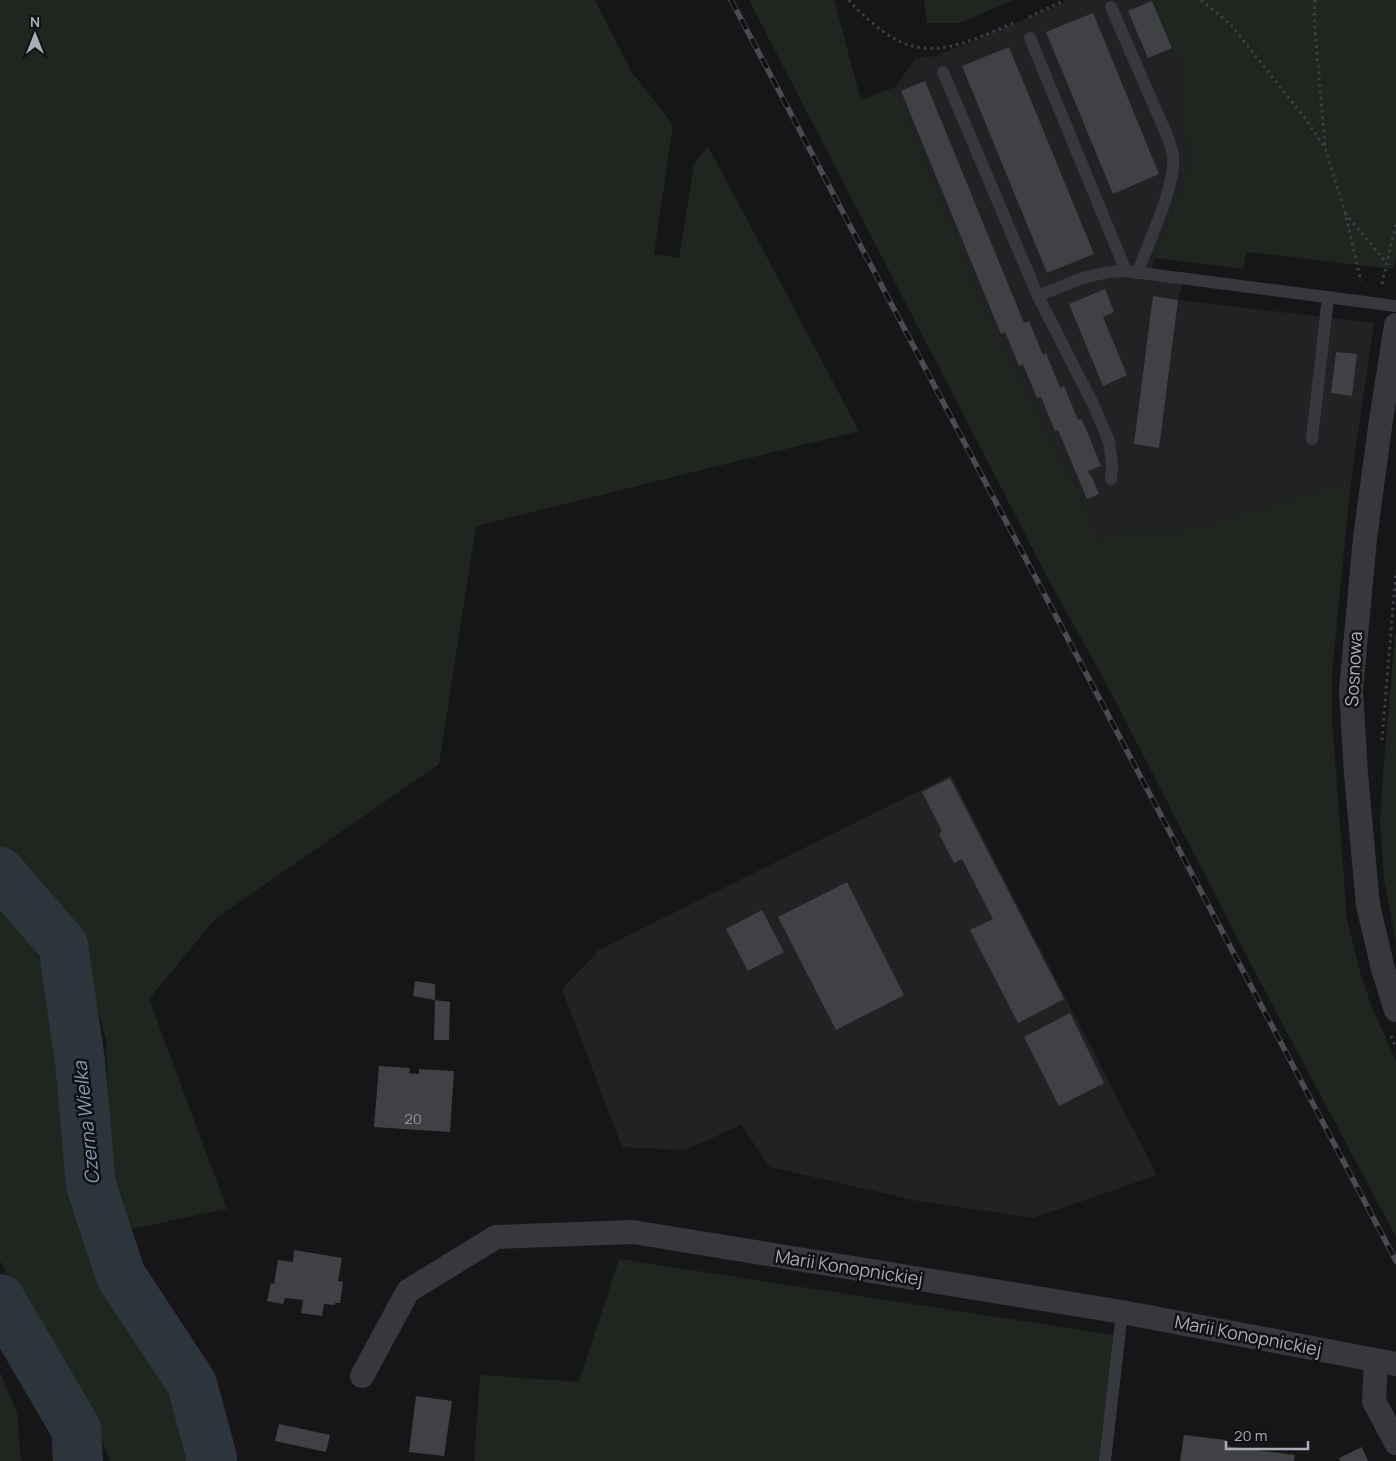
<svg xmlns="http://www.w3.org/2000/svg" width="1396" height="1461" font-family="Manrope,sans-serif">
  <rect width="100%" height="100%" fill="#161618"/>
  <path fill="#222225" d="M 1070,0 L 1153,0 L 1182,69 L 1183,126 L 1189,148 L 1188,172 L 1149,275 L 1184,279 L 1178,300 L 1374,323 L 1351,481 L 1197,528 L 1172,532 L 1118,530 L 1098,542 L 1077,489 L 992,328 L 895,87 L 916,58 L 936,56 Z
    M 951,775 L 1157,1175 L 1033,1218 L 918,1201 L 770,1167 L 741,1125 L 685,1150 L 622,1147 L 562,989 L 599,950 Z"/>
  <path fill="#1e261f" d="M 0,0 L 595,0 L 631,71 L 673,125 L 654,254 L 679,258 L 694,164 L 708,146 L 859,431 L 476,526 L 439,764 L 215,919 L 149,999 L 227,1209 L 132,1229 L 112,1188 L 106,1040 L 79,936 L 24,873 L 0,851 Z
    M 749,0 L 834,0 L 861,100 L 895,87 L 992,328 L 1077,489 L 1098,541 L 1118,530 L 1172,532 L 1197,528 L 1351,481 L 1332,673 L 1332,719 L 1347,920 L 1360,972 L 1371,1005 L 1396,1061 L 1396,1237 L 1255,972 L 1107,685 L 1052,586 Z
    M 924,0 L 1014,0 L 959,23 L 927,23 Z
    M 1153,0 L 1396,0 L 1396,258 L 1393,269 L 1246,252 L 1243,269 L 1155,258 L 1188,172 L 1189,148 L 1183,126 L 1182,69 Z
    M 1395,635 L 1396,635 L 1396,943 L 1384,880 L 1380,822 L 1383,774 Z
    M 0,893 L 28,929 L 48,985 L 53,1039 L 74,1198 L 107,1289 L 181,1398 L 192,1449 L 187,1461 L 110,1461 L 87,1401 L 27,1309 L 0,1261 Z
    M 619,1259 L 1121,1336 L 1107,1461 L 474,1461 L 480,1375 L 579,1382 Z
    M 0,1372 L 17,1413 L 21,1461 L 0,1461 Z"/>
  <g fill="none" stroke-linecap="round" stroke-linejoin="round">
    <path stroke="#2c353c" stroke-width="50" d="M 0,872 L 63,945 L 80,1061 L 91,1185 L 121,1276 L 192,1384 L 212,1458 L 211,1461
      M 0,1299 L 76,1429 L 78,1461"/>
  </g>
  <path fill="#404145" d="M 1152,1 L 1172,48 L 1148,58 L 1128,11 Z
    M 1093,13 L 1159,174 L 1113,194 L 1046,32 Z
    M 1009,47 L 1094,254 L 1047,273 L 962,66 Z
    M 925,81 L 1024,323 L 1029,321 L 1043,355 L 1046,353 L 1060,388 L 1064,386 L 1078,420 L 1082,419 L 1101,466 L 1088,471 L 1090,476 L 1091,475 L 1099,494 L 1087,499 L 1058,430 L 1055,431 L 1041,397 L 1037,398 L 1023,364 L 1019,366 L 1005,332 L 1001,334 L 901,91 Z
    M 1105,289 L 1114,312 L 1103,317 L 1127,375 L 1103,386 L 1069,304 Z
    M 1153,296 L 1178,300 L 1159,448 L 1134,444 Z
    M 1336,352 L 1357,354 L 1352,396 L 1331,393 Z
    M 950,778 L 1064,999 L 1018,1023 L 970,930 L 993,919 L 962,859 L 954,863 L 939,834 L 942,831 L 922,792 Z
    M 847,882 L 904,995 L 836,1030 L 778,917 Z
    M 762,910 L 784,952 L 748,971 L 726,929 Z
    M 415,981 L 435,984 L 435,1000 L 413,996 Z
    M 435,1000 L 450,1002 L 449,1040 L 434,1040 Z
    M 1070,1013 L 1104,1083 L 1059,1106 L 1024,1037 Z
    M 379,1066 L 410,1068 L 409,1073 L 419,1074 L 419,1069 L 454,1071 L 450,1132 L 374,1127 Z
    M 294,1250 L 342,1258 L 338,1281 L 343,1282 L 340,1303 L 335,1303 L 335,1305 L 324,1304 L 322,1316 L 301,1313 L 303,1300 L 285,1298 L 283,1304 L 267,1301 L 271,1283 L 274,1284 L 278,1260 L 293,1262 Z
    M 416,1396 L 452,1401 L 444,1456 L 409,1452 Z
    M 279,1424 L 330,1435 L 326,1452 L 275,1441 Z
    M 1184,1435 L 1226,1440 L 1226,1446 L 1295,1455 L 1294,1461 L 1180,1461 Z
    M 1362,1447 L 1368,1461 L 1340,1461 L 1339,1458 Z"/>
  <g fill="none" stroke-linecap="round" stroke-linejoin="round">
    <path stroke="#3d3f44" stroke-width="3" stroke-dasharray="2.5 4" stroke-linecap="butt" d="M 849,0 C 856,9 865,17 874,24 C 923,68 964,43 1016,22
      M 1201,0 L 1232,26 L 1307,121 L 1325,148 L 1345,212 L 1361,281
      M 1315,0 L 1314,17 L 1325,147
      M 1029,17 L 1065,0
      M 1345,213 L 1386,262
      M 1382,284 L 1396,224
      M 1382,740 L 1396,571
      M 1391,1036 L 1396,1048"/>
    <path stroke="#37383d" stroke-width="12" d="M 1111,7 L 1169,140 C 1170,145 1172,150 1173,155 C 1177,183 1148,244 1137,273
      M 1030,38 L 1126,271
      M 943,72 L 1038,296 L 1093,404 L 1109,441 L 1112,464 L 1111,479
      M 1038,296 C 1067,284 1094,271 1126,271 L 1396,306
      M 1312,439 L 1328,297
      M 1105,1461 L 1122,1312"/>
    <path stroke="#37383d" stroke-width="24" d="M 1396,325 L 1381,420 L 1365,538 L 1351,690 L 1356,774 L 1368,905 L 1383,969 L 1396,1010
      M 1376,1361 L 1374,1401 L 1396,1443
      M 362,1376 L 408,1291 L 496,1237 L 633,1232 L 1122,1312 L 1396,1364"/>
    <defs>
      <path id="rail" d="M 731,0 L 1396,1261"/>
    </defs>
    <use href="#rail" stroke="#4a4c52" stroke-width="5.5"/>
    <use href="#rail" stroke="#111113" stroke-width="4" stroke-dasharray="11" stroke-linecap="butt"/>
  </g>
  <g text-anchor="middle" stroke-width="5" stroke-linejoin="round" paint-order="stroke">
    <g font-size="15" fill="#8e929b">
      <text x="413" y="1124">20</text>
    </g>
    <g font-size="18" fill="#a8adb8" stroke="#111113">
      <text transform="translate(1354 669) rotate(-87)" y="6">Sosnowa</text>
      <text transform="translate(849 1268) rotate(9)" y="6">Marii Konopnickiej</text>
      <text transform="translate(1248 1336) rotate(11)" y="6">Marii Konopnickiej</text>
    </g>
    <g font-size="19" font-style="italic" fill="#7f9bb3" stroke="#111113">
      <text transform="translate(86 1123) rotate(-96)" y="7">Czerna Wielka</text>
    </g>
  </g>
  <g transform="translate(35 35)" stroke="#111113" stroke-width="4" paint-order="stroke">
  <path d="M0-4L9 19L0 12L-9 19Z" fill="#a8adb8"/>
  <text y="-8" font-size="14" font-weight="bold" text-anchor="middle" fill="#a8adb8">N</text>
  </g>
  <path d="M1226 1441v8h82v-8" fill="none" stroke="#a8adb8" stroke-width="2.5"/>
  <text x="1234" y="1441" font-size="15" fill="#a8adb8" stroke="#111113" stroke-width="4" paint-order="stroke">20 m</text>
</svg>
